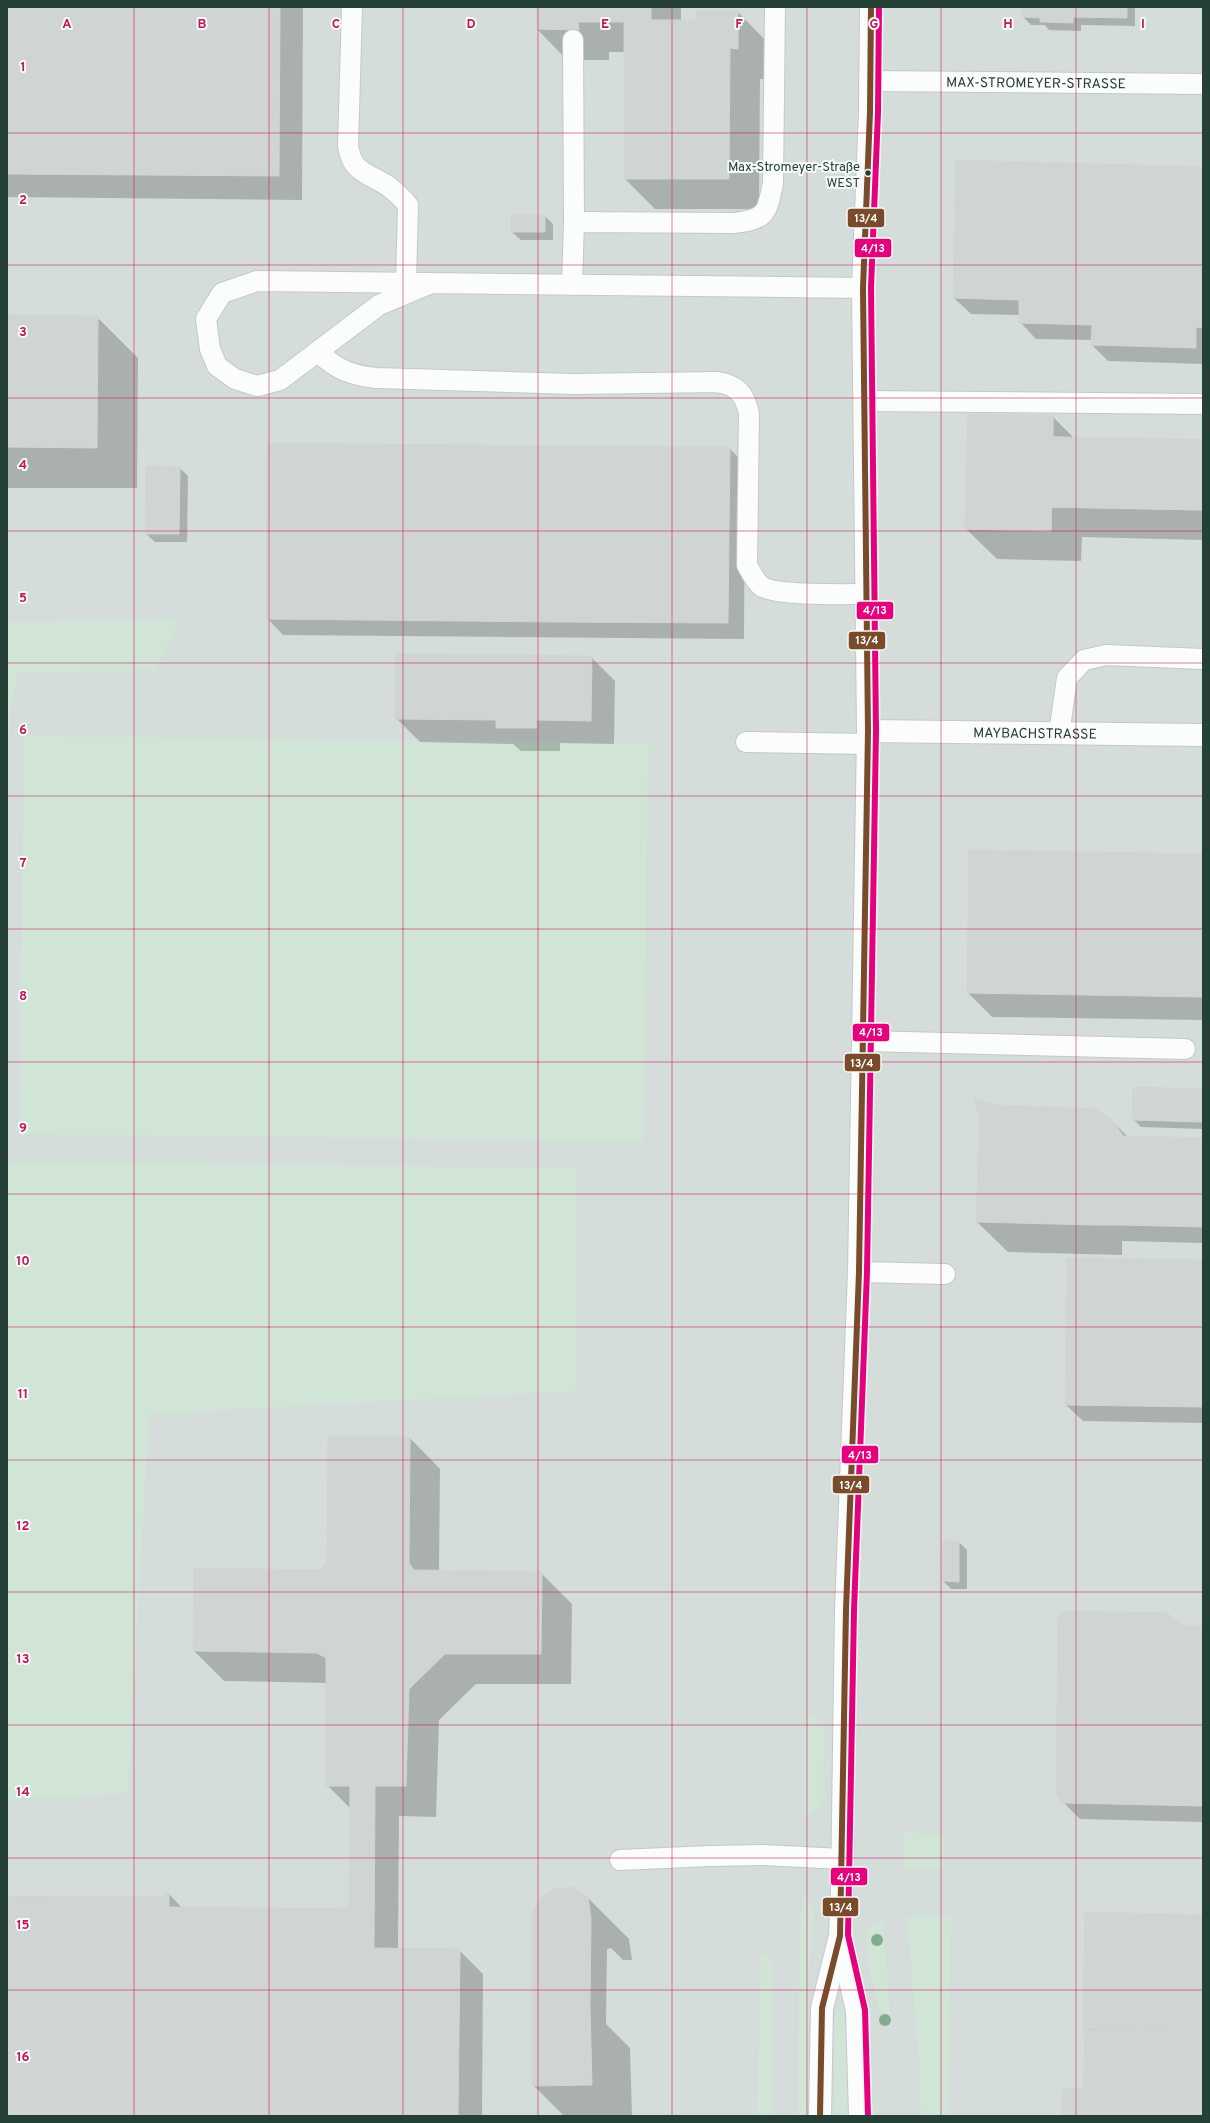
<svg xmlns="http://www.w3.org/2000/svg" width="1210" height="2123" font-family="Overpass,sans-serif">
  <rect width="100%" height="100%" fill="#e7ecea"/>
  <path fill="#d5ddda" d="M 7,7 L 1203,7 L 1203,2116 L 7,2116 Z"/>
  <path fill="#d0e5d6" d="M 180,620 L 155,670 L 18,673 L 10,711 L 7,833 L 7,622 Z
    M 24,736 L 648,743 L 643,1141 L 19,1134 Z
    M 7,1162 L 576,1168 L 576,1391 L 149,1414 L 128,1793 L 7,1800 Z
    M 810,1715 L 824,1729 L 823,1803 L 806,1820 L 806,1716 Z
    M 904,1832 L 945,1835 L 943,1868 L 904,1867 Z
    M 803,1893 L 808,1900 L 814,1916 L 808,1978 L 807,2116 L 798,2116 L 799,1941 Z
    M 907,1916 L 951,1917 L 947,2116 L 921,2116 L 919,2063 Z
    M 883,1919 L 891,2026 L 884,2025 C 879,2007 861,1948 869,1932 C 872,1927 879,1923 883,1919 Z
    M 761,1957 L 772,1957 L 772,2116 L 757,2116 Z
    M 840,2011 L 843,2011 L 844,2015 L 849,2116 L 835,2116 L 835,2015 Z"/>
  <path fill="#0003" d="M 7,7 L 303,7 L 302,200 L 7,197 Z
    M 537,7 L 681,7 L 681,21 L 697,21 L 738,12 L 768,43 L 768,79 L 760,79 L 759,209 L 655,209 L 624,178 L 625,52 L 609,52 L 609,60 L 567,60 L 537,29 Z
    M 1023,7 L 1135,7 L 1135,26 L 1081,25 L 1081,31 L 1049,30 L 1045,25 L 1031,25 L 1023,17 Z
    M 1203,168 L 1203,364 L 1108,361 L 1092,345 L 1092,340 L 1036,339 L 1020,322 L 1020,315 L 971,314 L 954,298 Z
    M 545,216 L 553,224 L 553,240 L 521,240 L 512,232 Z
    M 7,316 L 97,317 L 138,358 L 137,488 L 7,488 Z
    M 1053,417 L 1075,439 L 1203,441 L 1203,540 L 1082,537 L 1081,561 L 997,559 L 966,529 Z
    M 729,448 L 745,464 L 744,639 L 283,635 L 267,618 Z
    M 180,468 L 188,476 L 187,542 L 155,542 L 146,534 Z
    M 591,657 L 615,681 L 614,744 L 560,743 L 560,751 L 521,751 L 513,744 L 420,742 L 396,718 Z
    M 1203,855 L 1203,1020 L 992,1017 L 968,993 Z
    M 1202,1090 L 1203,1129 L 1141,1127 L 1133,1119 Z
    M 997,1106 L 1112,1121 L 1128,1137 L 1203,1139 L 1203,1243 L 1122,1241 L 1122,1255 L 1008,1252 L 977,1222 L 981,1120 Z
    M 1203,1261 L 1203,1423 L 1083,1421 L 1066,1405 Z
    M 410,1438 L 440,1469 L 439,1571 L 541,1573 L 572,1604 L 571,1684 L 476,1684 L 439,1720 L 436,1817 L 399,1816 L 398,1950 L 459,1950 L 483,1974 L 482,2116 L 7,2116 L 7,1896 L 165,1898 L 169,1894 L 183,1909 L 350,1910 L 351,1809 L 327,1785 L 327,1683 L 224,1681 L 194,1651 L 320,1571 L 328,1563 Z
    M 944,1542 L 959,1542 L 967,1550 L 967,1589 L 951,1589 L 943,1581 Z
    M 1183,1627 L 1203,1627 L 1203,1822 L 1080,1819 L 1063,1802 Z
    M 588,1898 L 629,1939 L 632,1960 L 623,1960 L 611,1948 L 607,1949 L 606,2024 L 630,2048 L 632,2116 L 564,2116 L 533,2085 Z
    M 1203,1916 L 1203,2116 L 1063,2116 L 1085,2090 L 1086,2031 L 1084,2028 Z"/>
  <path fill="#d0d5d3" stroke="#d0d5d3" d="M 7,7 L 280,7 L 279,176 L 7,174 Z
    M 536,7 L 651,7 L 651,20 L 624,22 L 578,22 L 579,30 L 536,29 Z
    M 1022,7 L 1041,7 L 1040,18 L 1022,17 Z
    M 1041,7 L 1073,7 L 1073,23 L 1040,22 Z
    M 1073,7 L 1127,7 L 1127,18 L 1073,17 Z
    M 696,11 L 738,11 L 738,49 L 730,48 L 729,179 L 624,179 L 624,22 L 651,20 L 696,20 Z
    M 956,160 L 1203,167 L 1203,328 L 1196,327 L 1196,348 L 1091,345 L 1092,325 L 1019,323 L 1019,300 L 953,298 Z
    M 511,215 L 545,215 L 545,232 L 511,232 Z
    M 7,315 L 98,316 L 97,448 L 7,447 Z
    M 968,414 L 1053,416 L 1051,531 L 965,529 Z
    M 968,414 L 1053,416 L 1053,437 L 1203,440 L 1203,510 L 1051,507 L 1051,531 L 965,529 Z
    M 1053,437 L 1203,440 L 1203,510 L 1051,507 Z
    M 267,443 L 558,446 L 557,622 L 266,619 Z
    M 558,446 L 730,447 L 728,623 L 557,622 Z
    M 146,466 L 180,467 L 179,534 L 145,534 Z
    M 396,654 L 592,656 L 591,721 L 536,720 L 537,728 L 496,728 L 496,720 L 395,719 Z
    M 969,850 L 1203,854 L 1203,997 L 967,993 Z
    M 1133,1087 L 1203,1089 L 1202,1122 L 1132,1120 Z
    M 974,1099 L 997,1105 L 1095,1109 L 1092,1225 L 976,1222 L 980,1120 Z
    M 1095,1109 L 1112,1120 L 1123,1136 L 1120,1225 L 1092,1225 Z
    M 1123,1136 L 1203,1138 L 1203,1227 L 1120,1225 Z
    M 1067,1258 L 1203,1260 L 1203,1407 L 1065,1405 Z
    M 328,1437 L 410,1437 L 409,1563 L 414,1570 L 542,1572 L 541,1654 L 445,1654 L 409,1689 L 406,1786 L 326,1786 L 326,1658 L 317,1653 L 193,1651 L 194,1568 L 320,1570 L 327,1563 Z
    M 943,1541 L 959,1541 L 959,1582 L 942,1581 Z
    M 1066,1611 L 1167,1613 L 1184,1626 L 1203,1626 L 1203,1806 L 1062,1803 L 1056,1794 L 1058,1617 Z
    M 350,1786 L 375,1786 L 374,1948 L 460,1949 L 458,2116 L 7,2116 L 7,1896 L 164,1897 L 164,1893 L 169,1893 L 169,1907 L 349,1909 Z
    M 573,1887 L 588,1897 L 591,1919 L 581,1919 L 581,1913 L 575,1908 L 569,1907 L 562,1909 L 558,1913 L 558,1919 L 549,1918 L 547,2005 L 590,2006 L 592,2085 L 532,2086 L 532,1914 L 539,1899 L 555,1889 Z
    M 569,1907 L 575,1908 L 581,1913 L 581,1919 L 591,1919 L 590,2006 L 547,2005 L 549,1918 L 558,1919 L 558,1913 L 562,1909 Z
    M 1085,1912 L 1203,1915 L 1203,2032 L 1083,2029 Z
    M 1085,2030 L 1203,2032 L 1203,2116 L 1083,2116 Z
    M 1063,2088 L 1084,2089 L 1083,2116 L 1062,2116 Z"/>
  <g fill="none" stroke-linecap="round" stroke-linejoin="round">
    <defs>
      <g id="lane">
        <path d="M 352,7 L 348,146 C 352,173 368,173 388,186 C 396,192 402,198 408,205 L 406,284"/>
        <path d="M 573,40 L 574,222"/>
        <path id="s1" d="M 869,81 L 1203,84"/>
        <path d="M 429,284 L 379,305 L 280,380 L 257,386 L 235,379 L 217,366 L 210,349 L 206,319 L 222,293 L 257,281 L 863,288"/>
        <path d="M 572,285 L 574,222 L 734,223 C 767,219 767,213 773,183 L 775,7"/>
        <path d="M 318,352 C 337,370 351,375 376,378 L 574,384 L 717,382 C 737,385 744,393 749,413 L 747,565 C 751,572 754,580 761,586 C 774,596 847,594 866,594"/>
        <path d="M 864,401 L 1203,404"/>
        <path d="M 1059,734 L 1067,678 L 1084,660 L 1106,655 L 1203,659"/>
        <path d="M 746,742 L 868,744"/>
        <path d="M 863,1041 L 1185,1049"/>
        <path d="M 859,1272 L 945,1274"/>
        <path d="M 620,1860 L 710,1856 L 763,1855 L 842,1859"/>
      </g>
      <g id="street">
        <path id="s2" d="M 868,731 L 1203,735"/>
        <path d="M 841,1939 L 857,2011 L 860,2116"/>
        <path d="M 820,2116 L 822,2008 L 840,1936 L 842,1891 L 846,1610 L 859,1272 L 863,1041 L 868,731 L 863,288 L 870,112 L 871,7"/>
      </g>
    </defs>
    <use href="#lane" stroke="#c4c9c7" stroke-width="22"/>
    <use href="#street" stroke="#c4c9c7" stroke-width="24"/>
    <use href="#lane" stroke="#fbfcfc" stroke-width="20"/>
    <use href="#street" stroke="#fbfcfc" stroke-width="22"/>
    <defs>
      <path id="bus-1" d="M 820,2116 L 822,2008 L 840,1936 L 846,1610 L 859,1272 L 868,731 L 863,288 L 870,112 L 871,7"/>
      <path id="bus-2" d="M 868,2116 L 865,2010 L 848,1935 L 854,1610 L 867,1272 L 876,731 L 871,288 L 878,112 L 879,7"/>
    </defs>
    <use href="#bus-1" stroke="#f6faf8" stroke-width="9"/>
    <use href="#bus-2" stroke="#f6faf8" stroke-width="9"/>
    <use href="#bus-1" stroke="#7a4b2a" stroke-width="6"/>
    <use href="#bus-2" stroke="#e5007d" stroke-width="6"/>
  </g>
  <g fill="#81ac90">
    <circle cx="877" cy="1940" r="6"/>
    <circle cx="885" cy="2020" r="6"/>
  </g>
  <path fill="none" stroke="#c2185b" stroke-width="1" stroke-opacity="0.55" d="M 134,7 L 134,2116M 269,7 L 269,2116M 403,7 L 403,2116M 538,7 L 538,2116M 672,7 L 672,2116M 807,7 L 807,2116M 941,7 L 941,2116M 1076,7 L 1076,2116M 7,133 L 1203,133M 7,265 L 1203,265M 7,398 L 1203,398M 7,531 L 1203,531M 7,663 L 1203,663M 7,796 L 1203,796M 7,929 L 1203,929M 7,1062 L 1203,1062M 7,1194 L 1203,1194M 7,1327 L 1203,1327M 7,1460 L 1203,1460M 7,1592 L 1203,1592M 7,1725 L 1203,1725M 7,1858 L 1203,1858M 7,1990 L 1203,1990"/>
  <circle fill="#244037" stroke="#f6faf8" stroke-width="1.5" cx="868" cy="173" r="3.5"/>
  <g text-anchor="middle" stroke-width="4" stroke-linejoin="round" paint-order="stroke">
    <g font-size="13" fill="#244037" stroke="#f6faf8" text-anchor="end">
      <text x="860" y="171">Max-Stromeyer-Straße<tspan x="860" dy="16">WEST</tspan></text>
    </g>
    <g font-size="14" fill="#244037" stroke="#f6faf8">
      <text dy="5" stroke="none"><textPath href="#s1" startOffset="167">MAX-STROMEYER-STRASSE</textPath></text>
      <text dy="5" stroke="none"><textPath href="#s2" startOffset="167">MAYBACHSTRASSE</textPath></text>
    </g>
  </g>
  <g font-size="13" text-anchor="middle" font-weight="bold" fill="#c2185b" stroke="#f6faf8" stroke-width="4" stroke-linejoin="round" paint-order="stroke">
    <text x="67" y="28">A</text>
    <text x="202" y="28">B</text>
    <text x="336" y="28">C</text>
    <text x="471" y="28">D</text>
    <text x="605" y="28">E</text>
    <text x="739" y="28">F</text>
    <text x="874" y="28">G</text>
    <text x="1008" y="28">H</text>
    <text x="1143" y="28">I</text>
    <text x="23" y="71">1</text>
    <text x="23" y="204">2</text>
    <text x="23" y="336">3</text>
    <text x="23" y="469">4</text>
    <text x="23" y="602">5</text>
    <text x="23" y="734">6</text>
    <text x="23" y="867">7</text>
    <text x="23" y="1000">8</text>
    <text x="23" y="1132">9</text>
    <text x="23" y="1265">10</text>
    <text x="23" y="1398">11</text>
    <text x="23" y="1530">12</text>
    <text x="23" y="1663">13</text>
    <text x="23" y="1796">14</text>
    <text x="23" y="1929">15</text>
    <text x="23" y="2061">16</text>
  </g>
  <g stroke="#f6faf8" stroke-width="1.5">
    <rect x="847" y="208" width="38" height="20" rx="4" fill="#7a4b2a"/>
    <rect x="854" y="238" width="38" height="20" rx="4" fill="#e5007d"/>
    <rect x="856" y="601" width="38" height="19" rx="4" fill="#e5007d"/>
    <rect x="848" y="631" width="38" height="19" rx="4" fill="#7a4b2a"/>
    <rect x="852" y="1023" width="38" height="19" rx="4" fill="#e5007d"/>
    <rect x="844" y="1053" width="37" height="19" rx="4" fill="#7a4b2a"/>
    <rect x="841" y="1445" width="38" height="19" rx="4" fill="#e5007d"/>
    <rect x="832" y="1475" width="38" height="19" rx="4" fill="#7a4b2a"/>
    <rect x="830" y="1867" width="38" height="19" rx="4" fill="#e5007d"/>
    <rect x="822" y="1897" width="37" height="20" rx="4" fill="#7a4b2a"/>
  </g>
  <g font-size="11" text-anchor="middle" font-weight="bold" fill="#fff">
    <text x="866" y="222">13/4</text>
    <text x="873" y="252">4/13</text>
    <text x="875" y="614">4/13</text>
    <text x="867" y="644">13/4</text>
    <text x="871" y="1036">4/13</text>
    <text x="862" y="1067">13/4</text>
    <text x="860" y="1459">4/13</text>
    <text x="851" y="1489">13/4</text>
    <text x="849" y="1881">4/13</text>
    <text x="841" y="1911">13/4</text>
  </g>
  <rect width="1210" height="2123" fill="none" stroke="#244037" stroke-width="16"/>
</svg>
